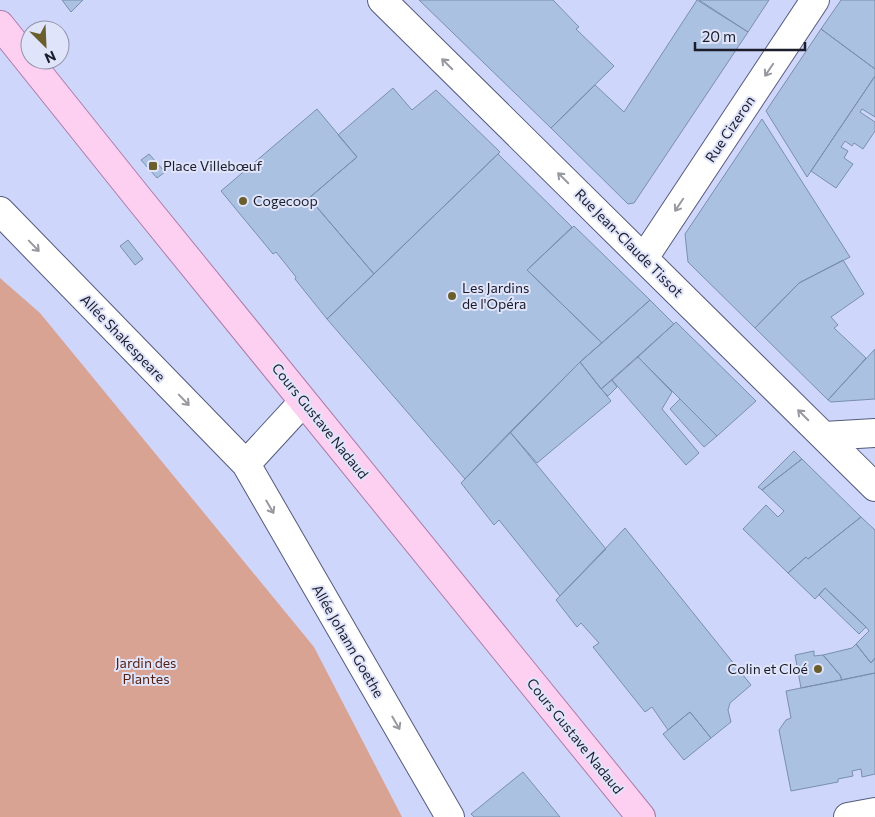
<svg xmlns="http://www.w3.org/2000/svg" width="875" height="817" font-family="Commissioner,sans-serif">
  <rect width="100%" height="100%" fill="#cfd6fc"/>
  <path fill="#d9a393" d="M 0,278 L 40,313 L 314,647 L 402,817 L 0,817 Z"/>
  <path fill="#aac1e1" stroke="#798fad" d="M 62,0 L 83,0 L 71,12 Z
    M 419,0 L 553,0 L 579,27 L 576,29 L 614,66 L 551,128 Z
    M 697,0 L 748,32 L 634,203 L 628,204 L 551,128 L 595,85 L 624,112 Z
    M 699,0 L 769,0 L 748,32 Z
    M 841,0 L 875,0 L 875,69 L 821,29 Z
    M 821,29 L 875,69 L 875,76 L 807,177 L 766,111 Z
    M 875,76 L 875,117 L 862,109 L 860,112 L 875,122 L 875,131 L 863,149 L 854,143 L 852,146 L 845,141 L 841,147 L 848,151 L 844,158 L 853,164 L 836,188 L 811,171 Z
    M 393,88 L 412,110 L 436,90 L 500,152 L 374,274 L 309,198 L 357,157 L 338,135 Z
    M 317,109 L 357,157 L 309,198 L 374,274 L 327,319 L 295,279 L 296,277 L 276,252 L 273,254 L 221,191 Z
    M 762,119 L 850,257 L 799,283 L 755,328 L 688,262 L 685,234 Z
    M 149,154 L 165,172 L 157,178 L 141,160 Z
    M 498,154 L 572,227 L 527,270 L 602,343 L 580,362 L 465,479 L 327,319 Z
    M 574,226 L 650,300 L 602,343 L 527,270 Z
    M 128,240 L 143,259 L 135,265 L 120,246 Z
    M 843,260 L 864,294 L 831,317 L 838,325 L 834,328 L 866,358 L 828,400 L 755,328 L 799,283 Z
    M 650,300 L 674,324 L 601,389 L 580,362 Z
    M 676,322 L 756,401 L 717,436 L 638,357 Z
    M 875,349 L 875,399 L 831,402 L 828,400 Z
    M 638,357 L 672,392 L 662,409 L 699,453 L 686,465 L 612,380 Z
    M 580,362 L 611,401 L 537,463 L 510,432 Z
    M 612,380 L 617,387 L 608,396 L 601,389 Z
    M 680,399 L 717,436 L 704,447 L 670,409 Z
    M 510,432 L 606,549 L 560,596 L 499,520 L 494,525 L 461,483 Z
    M 794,451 L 802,459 L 762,490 L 758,487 Z
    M 802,459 L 861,517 L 808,559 L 806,557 L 788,573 L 743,529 L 766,505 L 778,517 L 784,511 L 762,490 Z
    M 861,517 L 875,530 L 875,658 L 871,663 L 856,644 L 869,631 L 866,627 L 825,588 L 815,599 L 788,573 L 806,557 L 808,559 Z
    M 625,528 L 751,685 L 730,703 L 728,710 L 731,722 L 711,738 L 690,712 L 668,730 L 652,707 L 645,712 L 593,647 L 599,643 L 581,623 L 577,627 L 556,600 Z
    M 825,588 L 866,627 L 859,634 L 819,595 Z
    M 856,644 L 871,663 L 875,658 L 875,673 L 842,680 L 840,675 L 823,655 L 852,648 Z
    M 814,651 L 814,656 L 823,655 L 840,675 L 842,680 L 801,688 L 795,655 Z
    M 875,673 L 875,774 L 862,777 L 861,769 L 852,771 L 853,776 L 838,779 L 838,782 L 791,791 L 779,730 L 786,720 L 791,718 L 786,691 Z
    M 690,712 L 711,738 L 684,760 L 663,734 Z
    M 523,772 L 560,817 L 474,817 L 471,814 Z"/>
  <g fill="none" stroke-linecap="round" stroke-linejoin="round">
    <defs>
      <path id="minor" d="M 382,0 L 875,487
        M 0,211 L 246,464 L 450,817
        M 644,258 L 815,0
        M 824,436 L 875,433
        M 246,464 L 303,402
        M 848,817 L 875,812"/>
      <path id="major" d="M 0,25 L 140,200 L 641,817"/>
    </defs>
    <use href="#minor" stroke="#555b7b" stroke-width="30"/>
    <use href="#major" stroke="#ad7ca6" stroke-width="30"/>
    <use href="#minor" stroke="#fff" stroke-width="28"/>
    <use href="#major" stroke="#fdcff1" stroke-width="28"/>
  </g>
  <defs><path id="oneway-shaft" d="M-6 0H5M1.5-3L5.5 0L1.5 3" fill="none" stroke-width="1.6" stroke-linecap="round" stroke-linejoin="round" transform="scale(1.25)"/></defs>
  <g stroke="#9899a0">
    <use href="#oneway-shaft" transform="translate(447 64) rotate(-135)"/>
    <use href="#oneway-shaft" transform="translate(769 70) rotate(124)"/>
    <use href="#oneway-shaft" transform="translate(563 178) rotate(-135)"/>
    <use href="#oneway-shaft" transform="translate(679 205) rotate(124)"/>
    <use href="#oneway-shaft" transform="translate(34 246) rotate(46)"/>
    <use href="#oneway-shaft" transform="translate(184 400) rotate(46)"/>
    <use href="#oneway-shaft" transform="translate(803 415) rotate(-135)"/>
    <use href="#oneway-shaft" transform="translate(270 507) rotate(60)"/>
    <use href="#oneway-shaft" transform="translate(396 723) rotate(60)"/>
  </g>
  <g fill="#6a5f2c" stroke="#e0e4fb" stroke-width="2">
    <rect x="148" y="161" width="10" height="10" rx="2.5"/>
    <circle cx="243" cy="201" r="5"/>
    <circle cx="452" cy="296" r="5"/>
    <circle cx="818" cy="669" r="5"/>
  </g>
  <g text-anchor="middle" stroke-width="4" stroke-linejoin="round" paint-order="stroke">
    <g font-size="14" fill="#1b1d2b" stroke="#e0e4fb">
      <text transform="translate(730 129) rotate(-56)" y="5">Rue Cizeron</text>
      <text transform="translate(629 243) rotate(45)" y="5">Rue Jean-Claude Tissot</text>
      <text transform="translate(123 338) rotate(46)" y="5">Allée Shakespeare</text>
      <text transform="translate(320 421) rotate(51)" y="5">Cours Gustave Nadaud</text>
      <text transform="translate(348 641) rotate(60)" y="5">Allée Johann Goethe</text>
      <text transform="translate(575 736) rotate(51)" y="5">Cours Gustave Nadaud</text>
    </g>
    <g font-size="14" fill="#1b1d2b" stroke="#e0e4fb" text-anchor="start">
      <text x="163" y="171">Place Villebœuf</text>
      <text x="253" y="206">Cogecoop</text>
      <text x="462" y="293">Les Jardins<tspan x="462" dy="16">de l'Opéra</tspan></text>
      <text x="808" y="674" text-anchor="end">Colin et Cloé</text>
    </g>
    <g font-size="14" fill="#551f0f" stroke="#e0e4fb">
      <text x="146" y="668">Jardin des<tspan x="146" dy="16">Plantes</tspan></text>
    </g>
  </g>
  <g transform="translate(45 45) rotate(156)"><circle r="24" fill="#e0e4fb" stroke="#9194a8"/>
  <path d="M0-4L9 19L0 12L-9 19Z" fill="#6a5f2c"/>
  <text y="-8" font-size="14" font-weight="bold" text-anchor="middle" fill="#1b1d2b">N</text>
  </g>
  <path d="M695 42v8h110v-8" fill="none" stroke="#1b1d2b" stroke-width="2.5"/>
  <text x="702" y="42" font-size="15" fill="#1b1d2b" stroke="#e0e4fb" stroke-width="4" paint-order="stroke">20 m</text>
</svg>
